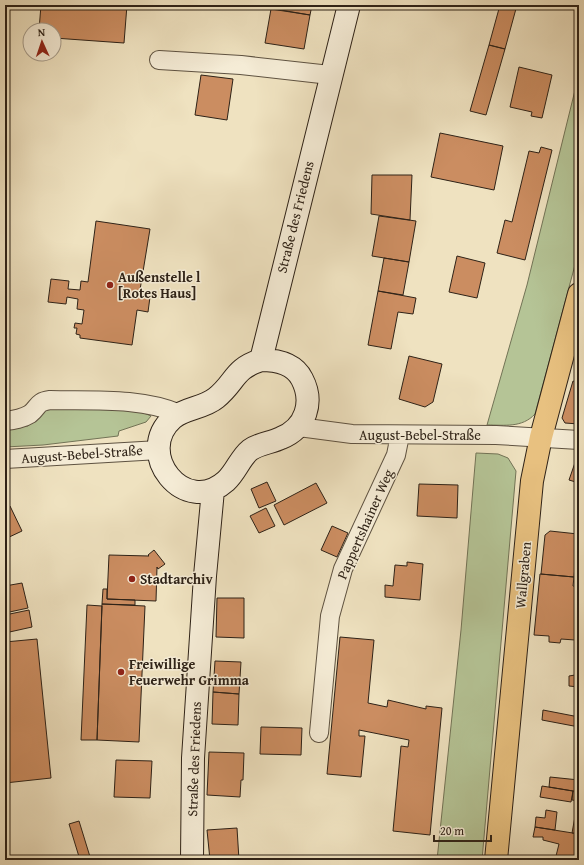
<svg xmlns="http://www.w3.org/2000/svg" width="584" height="865" font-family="'Gentium Book Plus',serif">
  <rect width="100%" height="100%" fill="#efe2c0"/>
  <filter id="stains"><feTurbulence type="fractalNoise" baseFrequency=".005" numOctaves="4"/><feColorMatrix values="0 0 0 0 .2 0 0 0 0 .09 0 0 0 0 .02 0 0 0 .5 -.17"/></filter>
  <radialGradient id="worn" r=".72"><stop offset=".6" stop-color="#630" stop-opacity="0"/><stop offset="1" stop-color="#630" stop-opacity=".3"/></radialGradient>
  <path fill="#b5c496" stroke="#727356" d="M 579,74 L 579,250 L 535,414 C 522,428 505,425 487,425 L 527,285 Z
    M 47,407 L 137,410 L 151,416 L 146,422 L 119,431 L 118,436 L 43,445 L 5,447 L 5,427 L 28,426 Z
    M 476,453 L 498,454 L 508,458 L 516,471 L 482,860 L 437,860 L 461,630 Z"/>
  <path fill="#cb8d61" stroke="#2e2217" d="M 41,5 L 127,5 L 124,43 L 54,38 L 54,30 L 39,30 Z
    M 270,5 L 312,5 L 310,15 L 269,8 Z
    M 500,5 L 517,5 L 505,49 L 489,45 Z
    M 271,9 L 310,15 L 304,49 L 265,43 Z
    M 489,45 L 505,49 L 486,115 L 470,111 Z
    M 519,67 L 552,75 L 542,118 L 531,116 L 532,112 L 510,107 Z
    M 201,75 L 233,79 L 227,120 L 195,115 Z
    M 440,133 L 503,146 L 494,190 L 431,177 Z
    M 541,147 L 552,150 L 525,260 L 497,253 L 505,220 L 512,222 L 529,151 L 539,153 Z
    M 372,175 L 412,175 L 410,220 L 371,214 Z
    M 379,216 L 416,221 L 409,262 L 372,256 Z
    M 96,221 L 150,229 L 139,296 L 150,297 L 148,312 L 137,310 L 132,345 L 80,338 L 80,335 L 76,334 L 77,328 L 74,328 L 75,323 L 82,324 L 84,310 L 77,309 L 78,299 L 67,297 L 66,304 L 48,302 L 51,279 L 69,281 L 68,289 L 80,290 L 81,281 L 88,282 Z
    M 457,256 L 485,263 L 477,298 L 449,292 Z
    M 384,258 L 409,262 L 403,295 L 378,291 Z
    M 378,291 L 416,298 L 413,314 L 398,312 L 391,349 L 368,345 Z
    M 409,356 L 442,364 L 433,402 L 425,407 L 399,399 Z
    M 573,381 L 579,383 L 579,424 L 565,423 L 562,418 Z
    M 578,454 L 579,454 L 579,483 L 569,480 Z
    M 267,482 L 276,501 L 259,508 L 251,489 Z
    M 316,483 L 327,503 L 284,525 L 274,505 Z
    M 419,484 L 458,485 L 457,518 L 417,516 Z
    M 10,506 L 22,531 L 5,539 L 5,508 Z
    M 266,508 L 275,526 L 259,533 L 250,516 Z
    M 332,526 L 348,533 L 337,557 L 321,550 Z
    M 550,531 L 578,534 L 574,577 L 541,574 L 545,535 Z
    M 154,550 L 165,564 L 158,569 L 157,567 L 156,601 L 107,599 L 109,555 L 149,556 L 148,555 Z
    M 407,562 L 423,564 L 420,600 L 385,597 L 385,585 L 393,586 L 395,565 L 407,566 Z
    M 540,574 L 574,577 L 573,586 L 579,587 L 575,640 L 561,639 L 560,643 L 549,642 L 549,636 L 534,635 Z
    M 22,583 L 28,608 L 5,613 L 5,586 Z
    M 103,589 L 107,589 L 107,599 L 135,600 L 135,605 L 102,604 Z
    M 217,598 L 244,598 L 244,638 L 216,637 Z
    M 102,604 L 145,606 L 139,742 L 97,740 Z
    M 87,605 L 102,606 L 97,740 L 81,740 Z
    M 29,610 L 32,627 L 5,633 L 5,615 Z
    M 340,637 L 374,640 L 368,703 L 387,707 L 388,700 L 426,709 L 426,706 L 442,708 L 430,835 L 393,831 L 401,746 L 408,747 L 409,740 L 359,730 L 359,736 L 365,736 L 361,777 L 327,774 Z
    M 37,639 L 51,778 L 5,783 L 5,642 Z
    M 215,661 L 241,662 L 239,694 L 213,692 Z
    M 579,662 L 579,675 L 575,675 Z
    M 575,675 L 579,675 L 579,687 L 569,686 L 569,676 Z
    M 213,692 L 239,694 L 238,725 L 212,724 Z
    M 543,710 L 579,717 L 579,727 L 542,720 Z
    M 261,727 L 302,728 L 301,755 L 260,754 Z
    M 209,752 L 244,753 L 243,780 L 241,780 L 240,797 L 207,795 Z
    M 116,760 L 152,761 L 150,798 L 114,797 Z
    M 550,777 L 579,780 L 579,792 L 549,787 Z
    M 542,786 L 573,791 L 571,802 L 540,797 Z
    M 573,791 L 579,792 L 579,801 L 572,800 Z
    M 546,810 L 557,812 L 555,830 L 535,827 L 536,817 L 545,818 Z
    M 576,811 L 579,811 L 579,834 L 572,833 Z
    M 79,821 L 91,860 L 80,860 L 69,824 Z
    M 535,827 L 579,834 L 579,860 L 555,860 L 559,844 L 543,840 L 543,837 L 533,837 Z
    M 237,828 L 239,860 L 210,860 L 207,830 Z
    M 133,857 L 134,860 L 123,860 Z"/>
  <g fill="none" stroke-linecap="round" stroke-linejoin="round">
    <defs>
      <path id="street" d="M 159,60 L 241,65 L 330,75
        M 5,421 C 14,420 22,419 30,414 C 39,407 36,402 50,400 C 92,401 141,397 180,414
        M 299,427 L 352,434 L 496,435 L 579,440
        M 5,459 L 159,450
        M 319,733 L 330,616 L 343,569 L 396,455 L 400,435"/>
      <path id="secondary" d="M 261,360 C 277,360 294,363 302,379 C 314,402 306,428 281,438 C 271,443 260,443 250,450 C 240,458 236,472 226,481 C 185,518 133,453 173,418 C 185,408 204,408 216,398 C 236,382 233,369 261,360 Z
        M 261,360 L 349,5
        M 192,860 L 193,758 L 205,576 L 213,490"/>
      <path id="primary" d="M 496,860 L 532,481 L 541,437 L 579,294"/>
    </defs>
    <use href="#street" stroke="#5e5241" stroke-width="20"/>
    <use href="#secondary" stroke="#2e2217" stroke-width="24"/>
    <use href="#primary" stroke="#2e2217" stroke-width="24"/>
    <use href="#street" stroke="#f5ecd6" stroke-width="18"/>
    <use href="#secondary" stroke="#f5ecd6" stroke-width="22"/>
    <use href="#primary" stroke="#e8c180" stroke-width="22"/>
  </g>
  <g fill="#8f2418" stroke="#f5ecd6" stroke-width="1.5">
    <circle cx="110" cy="285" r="4"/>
    <circle cx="132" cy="579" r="4"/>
    <circle cx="121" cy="672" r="4"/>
  </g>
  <g text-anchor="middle" stroke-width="3" stroke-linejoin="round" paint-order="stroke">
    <g font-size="14" fill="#2e2217" stroke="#f5ecd6">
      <text transform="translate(295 217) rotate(-76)" y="5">Straße des Friedens</text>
      <text x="420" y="440">August-Bebel-Straße</text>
      <text transform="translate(82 454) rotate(-4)" y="5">August-Bebel-Straße</text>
      <text transform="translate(365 524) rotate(-66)" y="5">Pappertshainer Weg</text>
      <text transform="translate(523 575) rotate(-85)" y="5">Wallgraben</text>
      <text transform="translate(194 759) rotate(-88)" y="5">Straße des Friedens</text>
    </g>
    <g font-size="14" font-weight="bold" fill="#2e2217" stroke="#f5ecd6" text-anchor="start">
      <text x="118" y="282">Außenstelle l<tspan x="118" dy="16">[Rotes Haus]</tspan></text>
      <text x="140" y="584">Stadtarchiv</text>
      <text x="129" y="669">Freiwillige<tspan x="129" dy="16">Feuerwehr Grimma</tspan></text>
    </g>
  </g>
  <rect width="584" height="865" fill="none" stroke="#efe2c0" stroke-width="20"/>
  <rect x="6" y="6" width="572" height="853" fill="none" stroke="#2e2217" stroke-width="2"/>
  <rect x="10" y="10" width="564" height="845" fill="none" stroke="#2e2217"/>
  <g transform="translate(42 42) rotate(357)"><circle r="19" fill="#f5ecd6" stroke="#a59b8a"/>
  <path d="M0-3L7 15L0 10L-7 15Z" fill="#8f2418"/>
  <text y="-6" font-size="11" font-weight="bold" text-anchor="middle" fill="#2e2217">N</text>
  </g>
  <path d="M434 835v6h57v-6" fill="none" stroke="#2e2217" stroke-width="2"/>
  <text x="440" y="835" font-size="12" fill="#2e2217" stroke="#f5ecd6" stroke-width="3" paint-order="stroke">20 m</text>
  <rect width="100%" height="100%" filter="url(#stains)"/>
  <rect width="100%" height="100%" fill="url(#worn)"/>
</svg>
